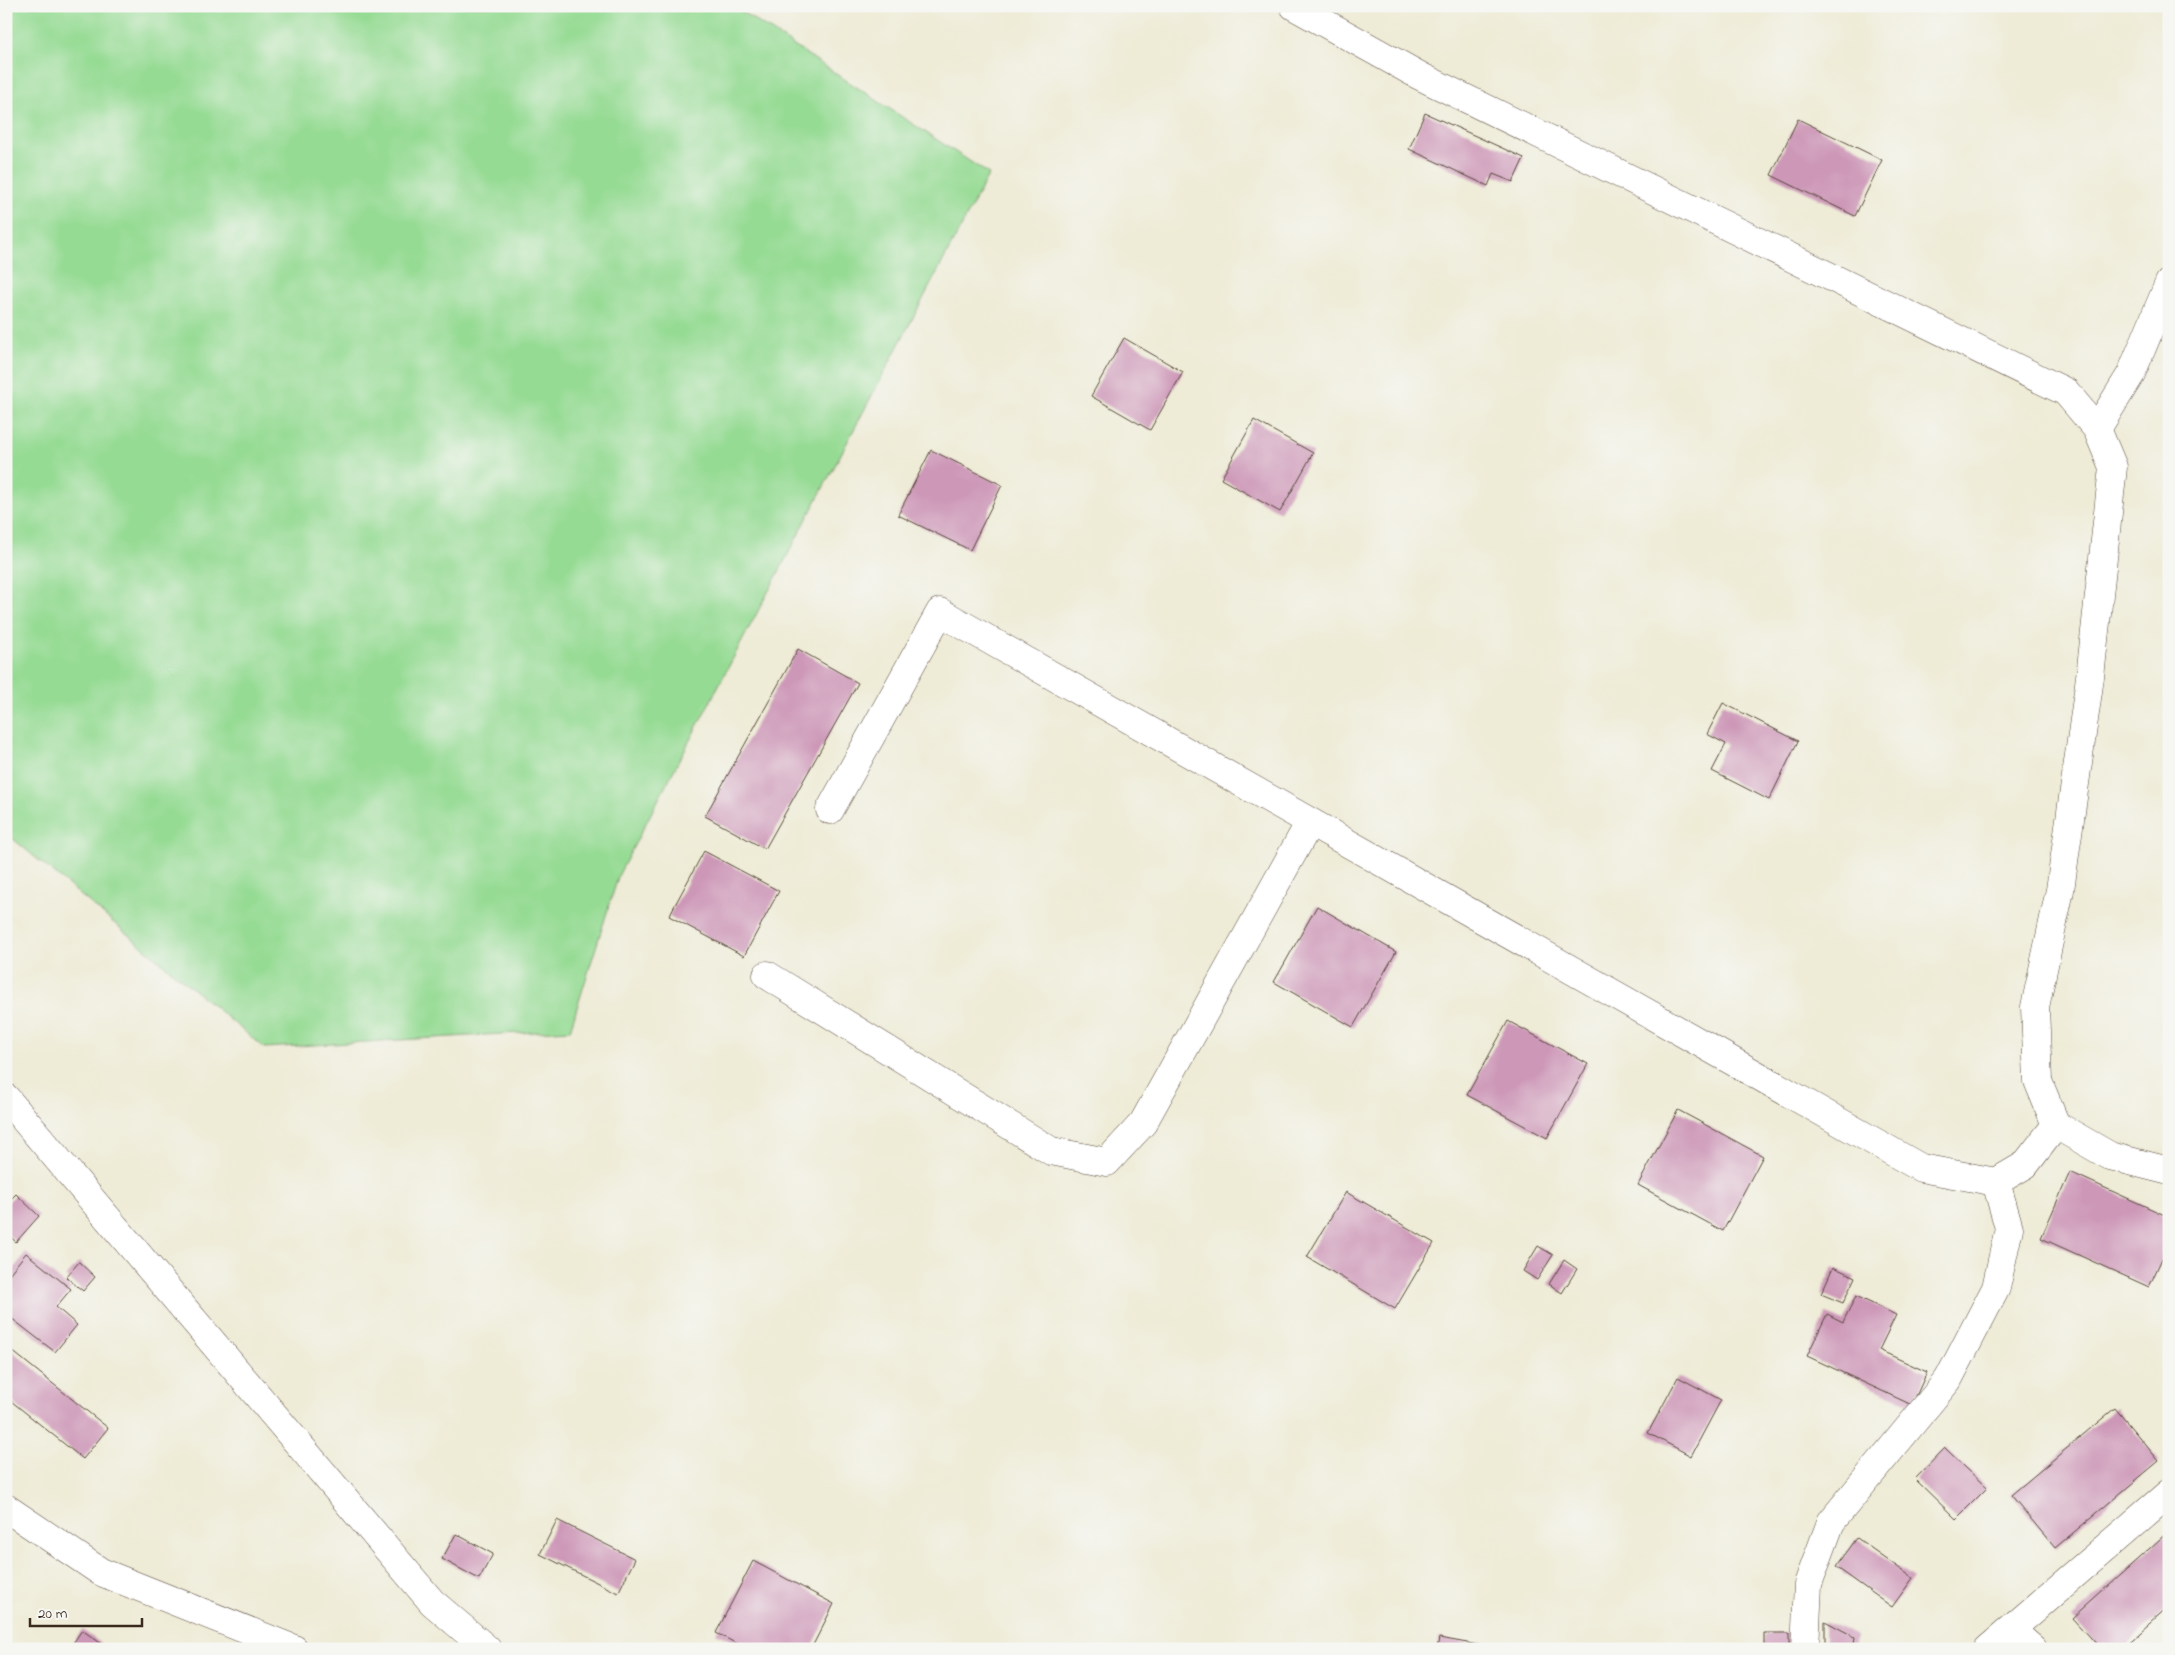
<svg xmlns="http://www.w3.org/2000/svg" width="2175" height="1655" font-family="'Indie Flower',sans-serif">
  <rect width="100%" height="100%" fill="#f6f6f2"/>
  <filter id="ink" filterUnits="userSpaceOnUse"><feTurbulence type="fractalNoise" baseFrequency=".02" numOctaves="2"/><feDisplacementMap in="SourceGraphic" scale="10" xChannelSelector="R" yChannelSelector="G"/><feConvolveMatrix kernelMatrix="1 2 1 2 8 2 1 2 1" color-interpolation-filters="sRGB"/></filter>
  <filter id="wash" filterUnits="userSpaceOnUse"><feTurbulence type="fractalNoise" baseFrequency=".0096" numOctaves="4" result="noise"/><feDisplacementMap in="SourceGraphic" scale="20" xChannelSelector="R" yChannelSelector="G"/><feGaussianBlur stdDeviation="1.12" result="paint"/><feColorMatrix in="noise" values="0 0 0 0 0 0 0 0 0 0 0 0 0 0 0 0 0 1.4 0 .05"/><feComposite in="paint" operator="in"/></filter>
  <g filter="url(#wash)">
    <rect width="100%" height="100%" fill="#eeebd6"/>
    <path fill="#96db94" stroke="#688259" d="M 6,6 L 733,6 L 989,174 L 619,874 L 570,1030 L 264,1048 L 6,833 Z"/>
    <g id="blocks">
      <path fill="#cd98b8" d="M 1425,113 L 1524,158 L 1513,182 L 1493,174 L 1488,186 L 1409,149 Z
        M 1798,119 L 1882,160 L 1855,216 L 1771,175 Z
        M 1124,338 L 1183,372 L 1150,430 L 1091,396 Z
        M 1254,420 L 1313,453 L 1280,512 L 1221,479 Z
        M 931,450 L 1002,485 L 970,550 L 898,515 Z
        M 798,649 L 858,683 L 765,849 L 705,816 Z
        M 1723,703 L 1798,741 L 1769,800 L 1712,771 L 1726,744 L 1707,734 Z
        M 704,851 L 779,891 L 744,956 L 669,916 Z
        M 1317,906 L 1396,952 L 1353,1027 L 1274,982 Z
        M 1508,1021 L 1588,1064 L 1547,1138 L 1467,1095 Z
        M 1678,1110 L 1763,1156 L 1723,1231 L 1638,1185 Z
        M 2070,1172 L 2169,1217 L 2169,1243 L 2149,1287 L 2041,1238 Z
        M 1346,1192 L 1434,1243 L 1395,1309 L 1307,1257 Z
        M 16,1194 L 39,1216 L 16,1242 L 6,1233 L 6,1204 Z
        M 1538,1246 L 1553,1255 L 1537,1280 L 1523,1271 Z
        M 26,1253 L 71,1289 L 56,1307 L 77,1325 L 55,1352 L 6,1314 L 6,1278 Z
        M 1564,1260 L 1577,1269 L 1562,1293 L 1549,1284 Z
        M 79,1262 L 95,1277 L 83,1291 L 66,1277 Z
        M 1833,1267 L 1855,1277 L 1843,1303 L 1821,1294 Z
        M 1856,1296 L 1896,1315 L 1879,1350 L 1927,1372 L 1912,1405 L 1807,1356 L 1827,1314 L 1843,1322 Z
        M 6,1346 L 108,1428 L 83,1459 L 6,1397 Z
        M 1678,1377 L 1721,1400 L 1691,1456 L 1648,1433 Z
        M 2115,1408 L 2159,1461 L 2055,1548 L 2011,1495 Z
        M 1945,1448 L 1987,1488 L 1956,1519 L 1915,1479 Z
        M 557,1520 L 635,1559 L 618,1593 L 540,1554 Z
        M 2169,1531 L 2169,1607 L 2122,1649 L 2100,1649 L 2072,1618 Z
        M 456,1534 L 493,1554 L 479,1579 L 442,1559 Z
        M 1857,1538 L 1913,1578 L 1892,1607 L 1836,1567 Z
        M 753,1561 L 834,1604 L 811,1649 L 747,1649 L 716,1633 Z
        M 1825,1621 L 1855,1637 L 1853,1649 L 1825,1649 Z
        M 82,1630 L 109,1649 L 69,1649 Z
        M 1764,1633 L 1789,1633 L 1789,1649 L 1764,1649 Z
        M 1439,1638 L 1490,1647 L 1489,1649 L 1437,1649 Z"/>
    </g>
  </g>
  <g filter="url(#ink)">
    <use href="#blocks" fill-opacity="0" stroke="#56473a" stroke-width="1"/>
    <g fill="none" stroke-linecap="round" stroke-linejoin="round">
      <defs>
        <path id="minor" d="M 1294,6 L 1420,76 L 2066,392 L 2097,429 L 2113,467 L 2090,677 L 2060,890 L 2035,1007 L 2038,1081 L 2056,1125 L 2110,1156 L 2169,1171
          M 2097,429 L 2131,374 L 2169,283
          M 830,810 L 940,612 L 1921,1168 L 1996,1182 L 2025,1165 L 2056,1125
          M 767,975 L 1051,1151 L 1107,1162 L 1143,1123 L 1310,822
          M 6,1098 L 432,1602 L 487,1649
          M 6,1508 L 101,1572 L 294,1649
          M 2011,1630 L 2033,1649
          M 1805,1649 L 1808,1584 L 1831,1522 L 1948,1380 L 1996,1288 L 2009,1228 L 1996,1182
          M 1988,1649 L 2169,1493"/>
      </defs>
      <use href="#minor" stroke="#56473a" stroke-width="29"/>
      <use href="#minor" stroke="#fff" stroke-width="28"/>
    </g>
  </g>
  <rect width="2175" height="1655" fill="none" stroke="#f6f6f2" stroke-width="25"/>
  <path d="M30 1618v8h112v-8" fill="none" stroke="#3b2a1e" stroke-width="2.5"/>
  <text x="38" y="1618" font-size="15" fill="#3b2a1e" stroke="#f6f6f2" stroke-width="4" paint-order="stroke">20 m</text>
</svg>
